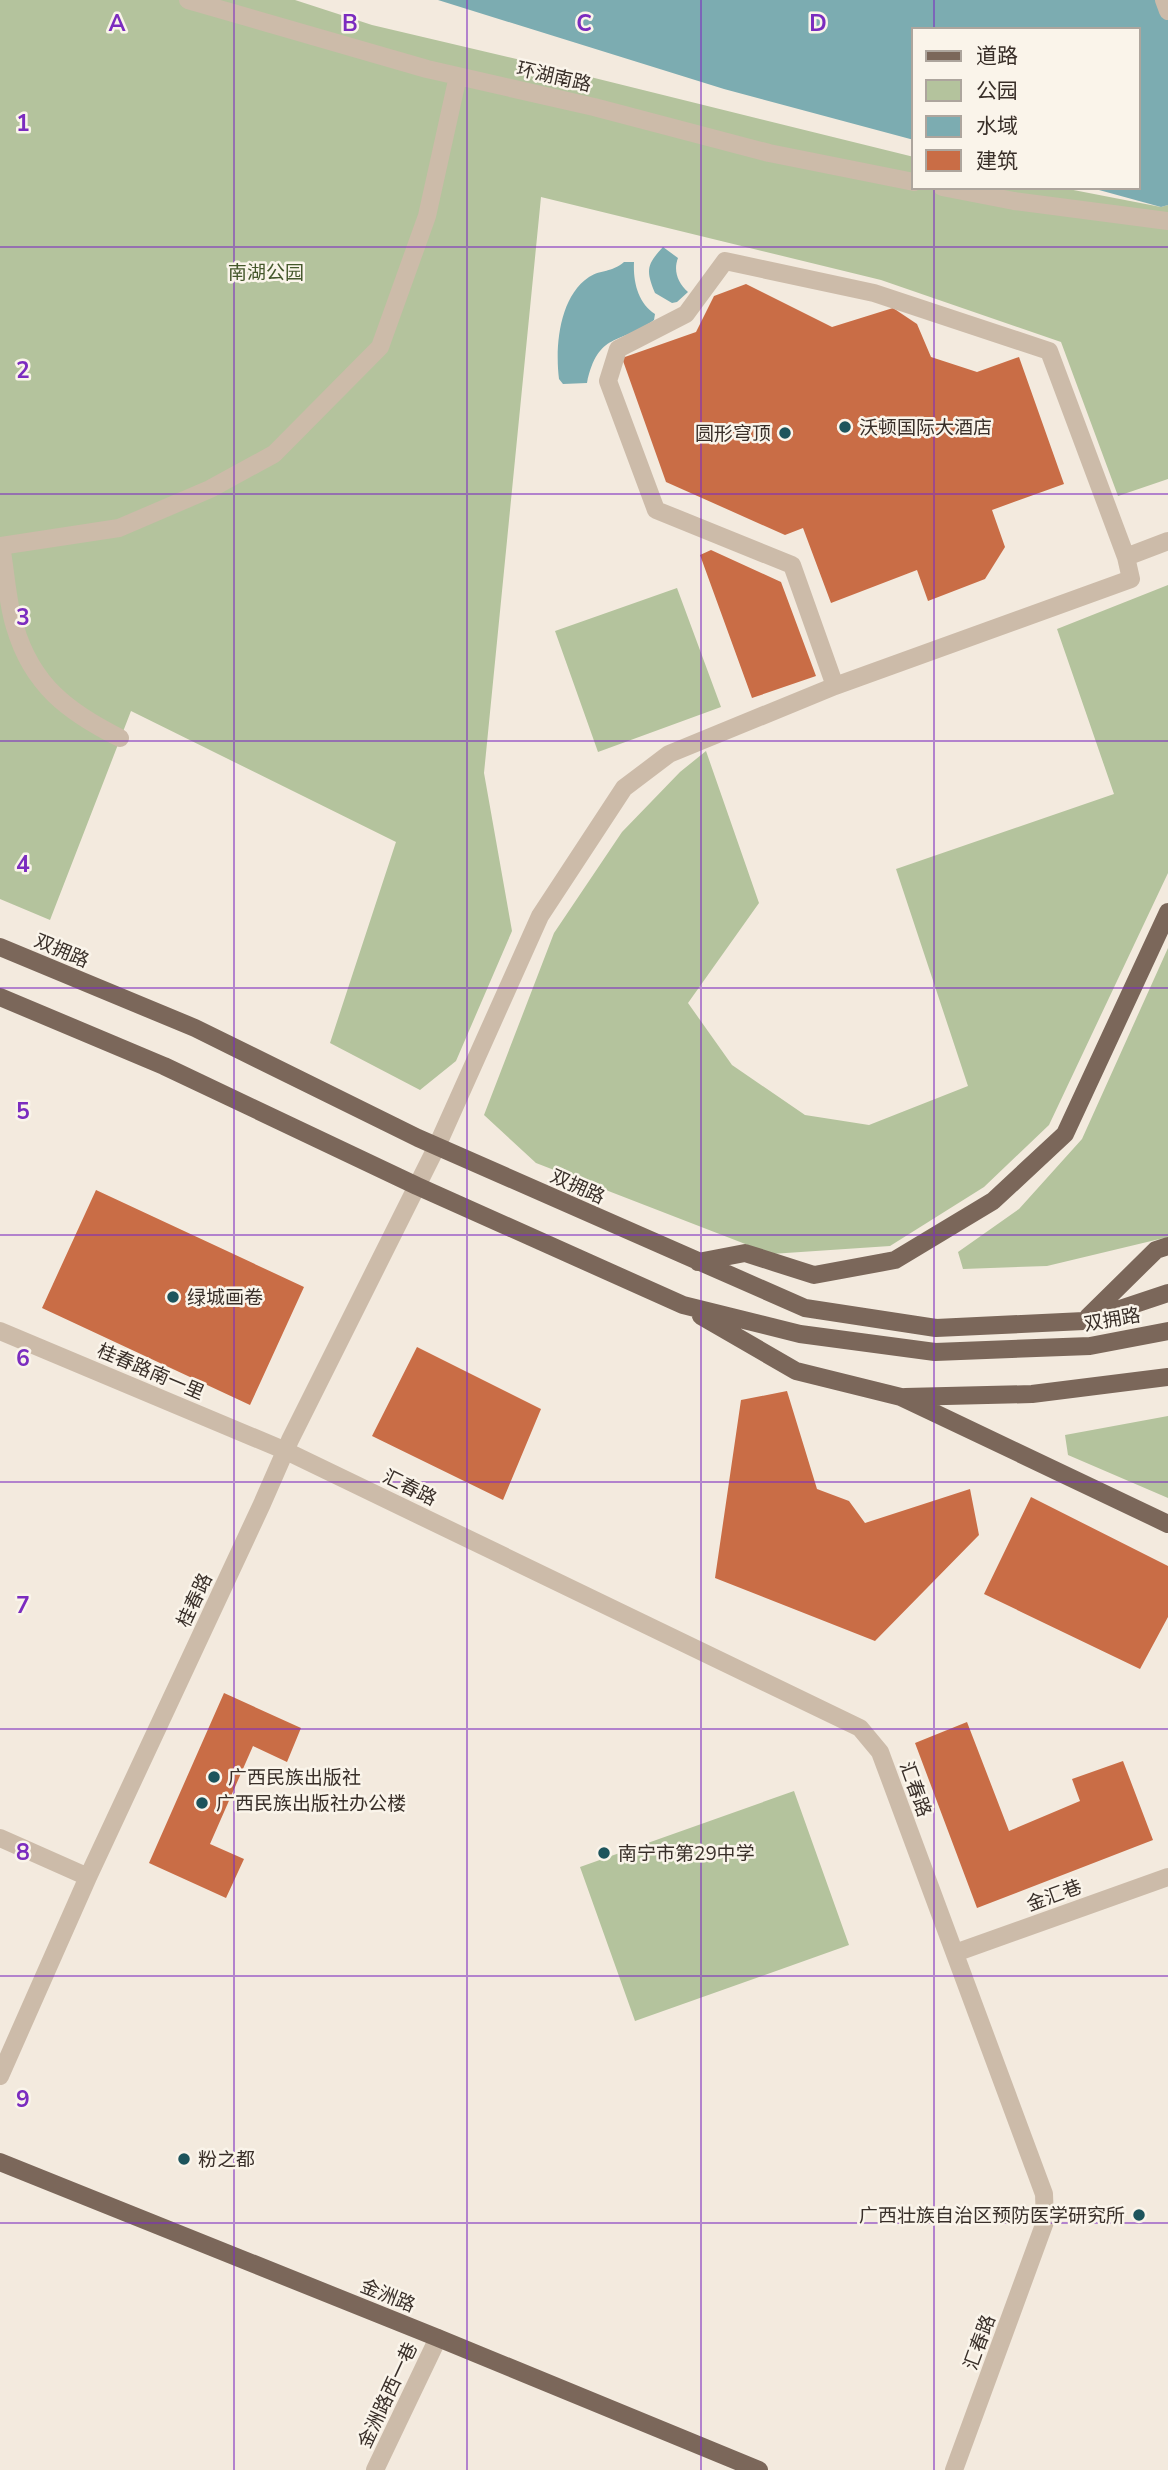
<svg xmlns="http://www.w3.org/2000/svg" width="1168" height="2470" font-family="'Nunito Sans','Noto Sans SC',sans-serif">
  <rect width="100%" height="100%" fill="#f3eade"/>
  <path fill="#b4c39d" d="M 0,0 L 295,0 L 372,25 L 538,64 L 914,157 L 914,187 L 1058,187 L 1161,207 L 1168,205 L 1168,479 L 1118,496 L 1061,342 L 881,280 L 541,197 L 484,773 L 512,931 L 456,1061 L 420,1090 L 330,1043 L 396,842 L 131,711 L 50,920 L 0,899 Z
    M 1168,585 L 1168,873 L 1049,1125 L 984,1187 L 890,1246 L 771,1254 L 536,1163 L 484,1115 L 554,933 L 622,832 L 680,772 L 706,751 L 759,903 L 688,1003 L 732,1065 L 805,1115 L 869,1125 L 968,1086 L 896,869 L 1114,794 L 1057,629 Z
    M 677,588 L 721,707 L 598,752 L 555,631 Z
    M 1168,948 L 1168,1237 L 1047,1266 L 963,1269 L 958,1252 L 1019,1209 L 1082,1139 Z
    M 1168,1416 L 1168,1498 L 1068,1455 L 1065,1435 Z
    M 794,1791 L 849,1945 L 635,2021 L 580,1867 Z"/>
  <path fill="#7cacb1" d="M 438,0 L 1168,0 L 1168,205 L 1161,207 L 1088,187 L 1138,187 L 1138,30 L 914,30 L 914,140 L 724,89 Z
    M 663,247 L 678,258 C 673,271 678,283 688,292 L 677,302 L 672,303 L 655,293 C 646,271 646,265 663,247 Z
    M 624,262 L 634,262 C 633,282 638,303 655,314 L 654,320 C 620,345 598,331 587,383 L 563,384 L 559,379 C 555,347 559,297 589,277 C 602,269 611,273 624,262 Z"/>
  <path fill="#c96d46" d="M 746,284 L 832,327 L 893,308 L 917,324 L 931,357 L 977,372 L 1019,357 L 1064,484 L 992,510 L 1005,547 L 985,579 L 928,601 L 917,570 L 831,603 L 803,528 L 785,535 L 666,482 L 622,358 L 696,332 L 714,296 Z
    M 711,550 L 781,582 L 816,676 L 752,698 L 700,555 Z
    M 96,1190 L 304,1287 L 250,1405 L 42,1308 Z
    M 417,1347 L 541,1409 L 503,1500 L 372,1436 Z
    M 787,1391 L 817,1489 L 849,1501 L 865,1523 L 970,1489 L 979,1535 L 875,1641 L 715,1578 L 741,1400 Z
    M 1031,1497 L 1168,1566 L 1168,1617 L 1140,1669 L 984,1594 Z
    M 224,1693 L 301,1728 L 287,1762 L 253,1746 L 210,1844 L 244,1859 L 226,1898 L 149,1863 Z
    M 967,1722 L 1009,1831 L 1080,1801 L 1072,1779 L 1123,1761 L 1153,1840 L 977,1908 L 915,1743 Z"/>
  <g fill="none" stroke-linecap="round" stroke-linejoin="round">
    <path stroke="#ccbba9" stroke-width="18" d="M 188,0 L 427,69 L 594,107 L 769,153 L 914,182
      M 1164,0 L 1168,11
      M 942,187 L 1014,201 L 1168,221
      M 725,261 L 874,293 L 1049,351 L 1126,557 L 1131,579 L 835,686 L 792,565 L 656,510 L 608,381 L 618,349 L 686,314 Z
      M 0,546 L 119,528 L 210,489 L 274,454 L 380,347 L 427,216 L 458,76
      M 1,546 C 6,573 7,602 15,627 C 32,685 68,712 120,738
      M 1126,557 L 1168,541
      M 0,1331 L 286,1451 L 860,1728 L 880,1752 L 1044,2194 L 1045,2222 L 954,2470
      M 0,1838 L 88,1877
      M 955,1953 L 1168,1877
      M 0,2076 L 88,1877 L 262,1504 L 290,1440 L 437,1146 L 540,916 L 624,788 L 669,754 L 835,686
      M 375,2470 L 438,2338"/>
    <path stroke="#7b675a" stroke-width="18" d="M 0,947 L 195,1028 L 418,1138 L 805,1308 L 936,1328 L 1084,1321 L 1168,1293
      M 0,997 L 164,1066 L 417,1186 L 683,1305 L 800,1334 L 935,1352 L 1090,1346 L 1168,1331
      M 698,1262 L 745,1253 L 814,1275 L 895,1260 L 993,1201 L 1065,1134 L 1168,912
      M 701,1316 L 796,1371 L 901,1397 L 1168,1524
      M 1088,1317 L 1156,1250 L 1168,1246
      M 905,1397 L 1032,1394 L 1168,1377
      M 0,2162 L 438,2338 L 759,2470"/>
  </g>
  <path fill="none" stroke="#7b2cbf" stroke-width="2" stroke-opacity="0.55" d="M 234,0 L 234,2470M 467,0 L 467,2470M 701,0 L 701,2470M 934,0 L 934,30M 934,187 L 934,2470M 0,247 L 1168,247M 0,494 L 1168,494M 0,741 L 1168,741M 0,988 L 1168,988M 0,1235 L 1168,1235M 0,1482 L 1168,1482M 0,1729 L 1168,1729M 0,1976 L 1168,1976M 0,2223 L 1168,2223"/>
  <g fill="#1d545c" stroke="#faf4ea" stroke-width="2.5">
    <circle cx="845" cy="427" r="7"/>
    <circle cx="785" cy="433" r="7"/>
    <circle cx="173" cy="1297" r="7"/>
    <circle cx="214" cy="1777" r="7"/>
    <circle cx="202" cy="1803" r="7"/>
    <circle cx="604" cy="1853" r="7"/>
    <circle cx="184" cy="2159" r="7"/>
    <circle cx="1139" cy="2215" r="7"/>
  </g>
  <g text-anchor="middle" stroke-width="5" stroke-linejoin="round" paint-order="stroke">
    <g font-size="19" fill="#392f29" stroke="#faf4ea">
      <text transform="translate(554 76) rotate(13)" y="7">环湖南路</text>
      <text transform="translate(62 950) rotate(23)" y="7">双拥路</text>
      <text transform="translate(578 1186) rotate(24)" y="7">双拥路</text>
      <text transform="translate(1112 1319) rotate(-10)" y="7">双拥路</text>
      <text transform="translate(151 1371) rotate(23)" y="7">桂春路南一里</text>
      <text transform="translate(410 1487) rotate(26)" y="7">汇春路</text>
      <text transform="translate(194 1600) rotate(-65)" y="7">桂春路</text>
      <text transform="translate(916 1789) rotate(70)" y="7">汇春路</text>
      <text transform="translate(1054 1895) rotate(-20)" y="7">金汇巷</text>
      <text transform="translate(388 2295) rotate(22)" y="7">金洲路</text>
      <text transform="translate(979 2342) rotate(-70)" y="7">汇春路</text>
      <text transform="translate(387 2395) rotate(-65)" y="7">金洲路西一巷</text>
    </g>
    <g font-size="19" fill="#45582c" stroke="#faf4ea">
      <text x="266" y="279">南湖公园</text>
    </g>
    <g font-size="19" fill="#392f29" stroke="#faf4ea" text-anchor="start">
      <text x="859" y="434">沃顿国际大酒店</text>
      <text x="771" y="440" text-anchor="end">圆形穹顶</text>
      <text x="187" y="1304">绿城画卷</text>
      <text x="228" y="1784">广西民族出版社</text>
      <text x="216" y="1810">广西民族出版社办公楼</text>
      <text x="618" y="1860">南宁市第29中学</text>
      <text x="198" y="2166">粉之都</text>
      <text x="1125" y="2222" text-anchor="end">广西壮族自治区预防医学研究所</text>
    </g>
  </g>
  <g font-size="23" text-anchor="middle" font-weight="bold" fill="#7b2cbf" stroke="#faf4ea" stroke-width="5" stroke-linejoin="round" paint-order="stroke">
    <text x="117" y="31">A</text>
    <text x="350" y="31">B</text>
    <text x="584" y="31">C</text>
    <text x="818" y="31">D</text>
    <text x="23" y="131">1</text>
    <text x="23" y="378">2</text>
    <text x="23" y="625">3</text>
    <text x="23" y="872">4</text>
    <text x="23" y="1119">5</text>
    <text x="23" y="1366">6</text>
    <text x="23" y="1613">7</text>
    <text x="23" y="1860">8</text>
    <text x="23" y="2107">9</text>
  </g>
  <rect x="912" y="28" width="228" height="161" fill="#faf4ea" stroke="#ada59d" stroke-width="2"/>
  <rect x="926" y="51" width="35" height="10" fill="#7b675a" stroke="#ada59d" stroke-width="2"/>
  <text x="976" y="63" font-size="21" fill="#392f29">道路</text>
  <rect x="926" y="80" width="35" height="21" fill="#b4c39d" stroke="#ada59d" stroke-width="2"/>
  <text x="976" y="98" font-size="21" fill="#392f29">公园</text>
  <rect x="926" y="116" width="35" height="21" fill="#7cacb1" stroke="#ada59d" stroke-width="2"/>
  <text x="976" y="133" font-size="21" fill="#392f29">水域</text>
  <rect x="926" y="150" width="35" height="21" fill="#c96d46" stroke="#ada59d" stroke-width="2"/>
  <text x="976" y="168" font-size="21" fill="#392f29">建筑</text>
</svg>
